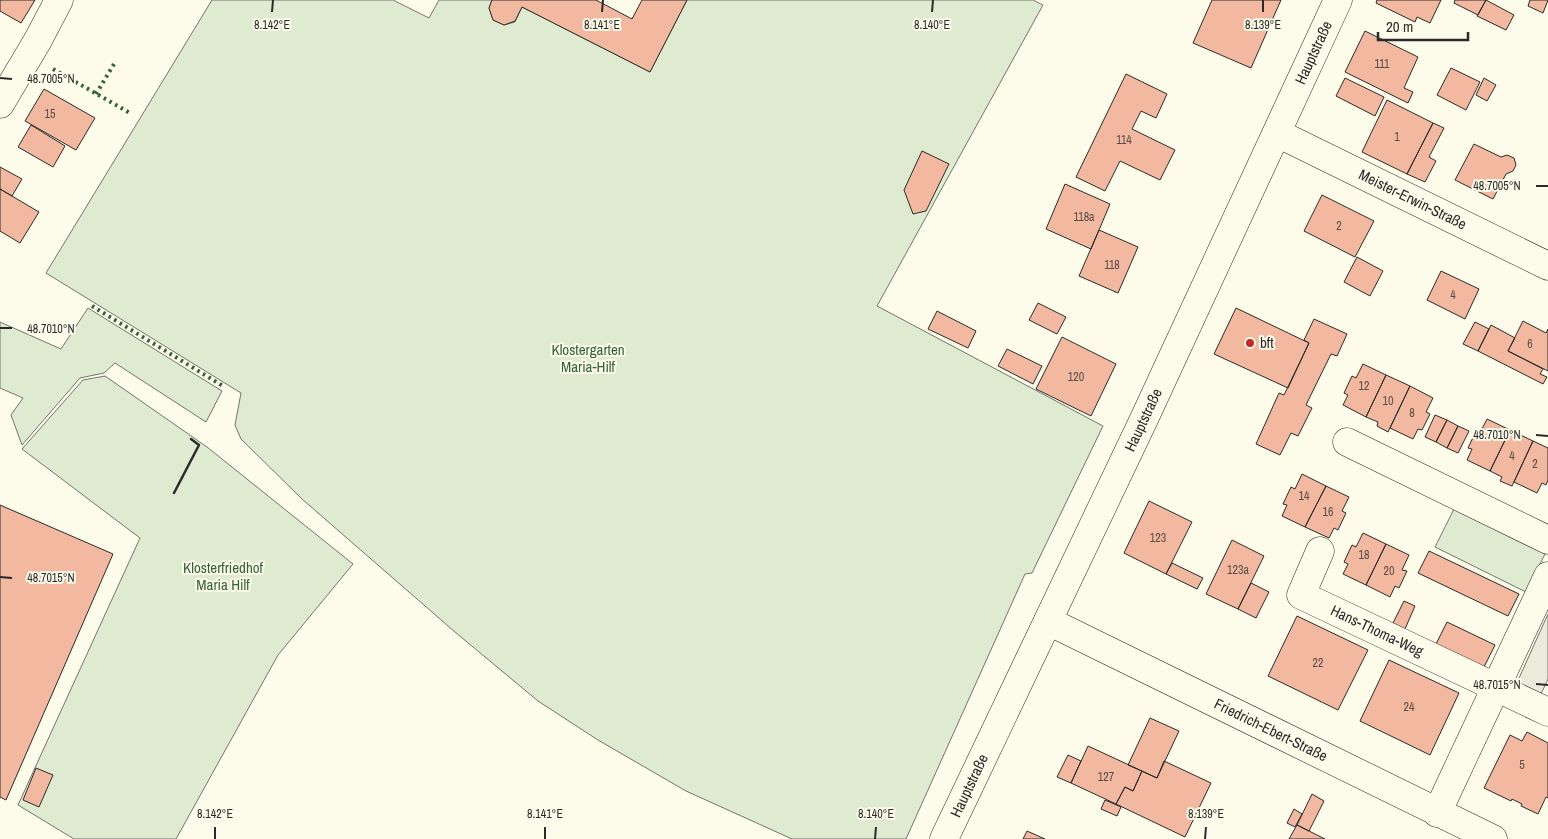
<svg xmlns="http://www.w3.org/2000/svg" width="1548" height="839" font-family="'Archivo Narrow',sans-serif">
  <rect width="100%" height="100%" fill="#fdfbea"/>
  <path fill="#deebd1" stroke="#74746e" d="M 212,0 L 393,0 L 429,18 L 439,0 L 492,0 L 489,8 L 493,20 L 504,25 L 515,22 L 522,7 L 650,72 L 687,0 L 1033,0 L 1043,5 L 877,306 L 1103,426 L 1032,573 L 1025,574 L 906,839 L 792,839 L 686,791 L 598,740 L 538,701 L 455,632 L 302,499 L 241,439 L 235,425 L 241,393 L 46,273 Z
    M 88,308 L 222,391 L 206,422 L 115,363 L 104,373 L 80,378 L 22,445 L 11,415 L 23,398 L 0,388 L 0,322 L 61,349 Z
    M 105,376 L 207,447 L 353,564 L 278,655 L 176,839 L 74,839 L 18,805 L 140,538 L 22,449 L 83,380 Z
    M 1457,503 L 1548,548 L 1526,592 L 1435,547 Z"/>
  <path fill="#eceadb" stroke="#74746e" d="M 1548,614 L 1548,679 L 1539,698 L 1515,687 Z"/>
  <path fill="#f2b8a0" stroke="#2b2b2b" d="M 0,0 L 35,0 L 21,23 L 0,11 Z
    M 492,0 L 596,0 L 632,19 L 642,0 L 687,0 L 650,72 L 522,7 L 515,21 L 504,25 L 493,20 L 489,8 Z
    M 1212,0 L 1281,0 L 1251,68 L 1193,43 Z
    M 1377,0 L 1441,0 L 1430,23 L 1417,17 L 1415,22 L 1376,3 Z
    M 1455,0 L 1486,0 L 1478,15 L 1454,3 Z
    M 1486,0 L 1514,15 L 1506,30 L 1477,16 Z
    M 1530,0 L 1548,0 L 1543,13 L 1528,6 Z
    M 1365,31 L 1418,57 L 1404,88 L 1413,92 L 1408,103 L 1345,72 Z
    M 1451,68 L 1480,82 L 1466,110 L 1437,95 Z
    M 1126,74 L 1167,94 L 1156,118 L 1141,111 L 1132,129 L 1175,150 L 1160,180 L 1120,161 L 1105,191 L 1076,177 Z
    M 1345,78 L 1384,97 L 1375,116 L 1336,96 Z
    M 1484,78 L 1496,85 L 1487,101 L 1476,95 Z
    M 44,89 L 95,118 L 76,150 L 25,121 Z
    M 1387,100 L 1433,123 L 1407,174 L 1362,152 Z
    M 1433,123 L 1444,128 L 1429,157 L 1436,161 L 1425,182 L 1407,174 Z
    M 31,125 L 65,146 L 53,167 L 18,147 Z
    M 1474,144 L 1501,157 L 1507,155 L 1514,158 L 1516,165 L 1513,171 L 1506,174 L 1493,199 L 1455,180 Z
    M 922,151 L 949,164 L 926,211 L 913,214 L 904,190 Z
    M 0,167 L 22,179 L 12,196 L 0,189 Z
    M 1065,184 L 1110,204 L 1091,249 L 1046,229 Z
    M 0,189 L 39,212 L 20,243 L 0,231 Z
    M 1322,195 L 1374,221 L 1355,257 L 1304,231 Z
    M 1099,230 L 1138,247 L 1118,293 L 1079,276 Z
    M 1357,257 L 1383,271 L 1370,296 L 1344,282 Z
    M 1441,271 L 1479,289 L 1465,319 L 1427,300 Z
    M 1038,303 L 1066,317 L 1057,334 L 1029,320 Z
    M 1236,308 L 1309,343 L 1288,388 L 1214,354 Z
    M 937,311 L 976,331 L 968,348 L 928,329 Z
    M 1314,319 L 1347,334 L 1337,356 L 1331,354 L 1306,405 L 1312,408 L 1298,436 L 1291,433 L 1280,455 L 1256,444 L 1279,393 L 1284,395 L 1309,343 L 1304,340 Z
    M 1523,321 L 1546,333 L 1548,329 L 1548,371 L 1508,351 Z
    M 1475,322 L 1489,329 L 1478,351 L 1463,344 Z
    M 1491,325 L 1515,338 L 1508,351 L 1543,369 L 1540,374 L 1547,377 L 1543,384 L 1478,351 Z
    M 1062,337 L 1116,364 L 1091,416 L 1036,389 Z
    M 1007,349 L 1042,366 L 1033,384 L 998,366 Z
    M 1363,364 L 1386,375 L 1366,417 L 1343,405 L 1348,395 L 1344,393 L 1352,376 L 1356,378 Z
    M 1386,375 L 1410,386 L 1388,432 L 1377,426 L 1378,422 L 1366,417 Z
    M 1410,386 L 1433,398 L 1426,412 L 1430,414 L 1422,430 L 1418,429 L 1413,439 L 1390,428 Z
    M 1435,415 L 1447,420 L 1436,442 L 1425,437 Z
    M 1487,419 L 1510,430 L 1490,471 L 1467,460 L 1472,449 L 1468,448 L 1476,431 L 1480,433 Z
    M 1447,420 L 1458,426 L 1447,448 L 1436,442 Z
    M 1458,426 L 1469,431 L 1458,453 L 1447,448 Z
    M 1510,430 L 1533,441 L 1512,486 L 1500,481 L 1502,477 L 1490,471 Z
    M 1533,441 L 1548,448 L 1548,480 L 1546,485 L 1542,483 L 1537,493 L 1514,482 Z
    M 1302,474 L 1326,486 L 1305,527 L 1282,516 L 1287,505 L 1283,504 L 1291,487 L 1295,489 Z
    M 1326,486 L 1349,497 L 1342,511 L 1346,513 L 1338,530 L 1334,528 L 1329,538 L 1305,527 Z
    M 1149,501 L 1192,522 L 1166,574 L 1124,553 Z
    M 0,505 L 113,554 L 6,800 L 0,797 Z
    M 1363,533 L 1386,544 L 1366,585 L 1343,574 L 1348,564 L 1344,562 L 1352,545 L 1356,547 Z
    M 1232,540 L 1264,556 L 1238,609 L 1206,594 Z
    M 1386,544 L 1409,555 L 1402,570 L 1407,571 L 1399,588 L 1395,586 L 1390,597 L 1366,585 Z
    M 1429,551 L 1519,594 L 1508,616 L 1418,573 Z
    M 1172,563 L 1203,578 L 1197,589 L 1166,574 Z
    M 1251,583 L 1269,592 L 1256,618 L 1238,609 Z
    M 1404,601 L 1415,606 L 1405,629 L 1393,623 Z
    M 1297,616 L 1368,650 L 1338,710 L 1268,676 Z
    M 1447,622 L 1495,645 L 1484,667 L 1436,644 Z
    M 1389,660 L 1459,693 L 1430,755 L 1360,721 Z
    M 1150,718 L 1179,731 L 1157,778 L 1128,765 Z
    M 1527,732 L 1548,743 L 1548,798 L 1546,797 L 1538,814 L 1521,806 L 1522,804 L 1512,799 L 1511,801 L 1484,788 L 1510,735 L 1522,741 Z
    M 1088,746 L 1142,771 L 1133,791 L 1125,787 L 1116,804 L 1071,783 Z
    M 1068,755 L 1081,761 L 1071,783 L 1057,777 Z
    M 1164,761 L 1211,783 L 1185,837 L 1116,804 L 1125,787 L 1133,791 L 1142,771 L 1157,778 Z
    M 36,768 L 53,775 L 39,807 L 23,800 Z
    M 1312,794 L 1324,801 L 1309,831 L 1297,825 Z
    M 1105,800 L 1121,807 L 1117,816 L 1101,809 Z
    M 1294,809 L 1302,814 L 1295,827 L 1287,823 Z
    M 1297,825 L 1325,839 L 1289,839 Z
    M 1027,831 L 1045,839 L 1023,839 Z"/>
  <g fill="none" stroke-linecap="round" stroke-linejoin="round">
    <defs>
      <g id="minor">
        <path d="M 0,104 L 38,40 L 59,0"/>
        <path id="s1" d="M 1277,133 L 1548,266"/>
        <path d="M 1347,442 L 1548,540"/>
        <path id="s2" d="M 1320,551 L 1301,595 L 1548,712"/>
        <path id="s3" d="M 1048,621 L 1493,839"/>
        <path d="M 1437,813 L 1548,576"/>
        <path id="s4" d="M 944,839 L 1144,419 L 1338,0"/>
      </g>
    </defs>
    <use href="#minor" stroke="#2b2b2b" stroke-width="29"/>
    <use href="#minor" stroke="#fdfbea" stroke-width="28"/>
    <path stroke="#34623c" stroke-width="4" stroke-dasharray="2.5 4" stroke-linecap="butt" d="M 53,69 L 130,113
      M 96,94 L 114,64
      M 92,306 L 223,386"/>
    <path stroke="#2b2b2b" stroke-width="2.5" d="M 174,493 L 199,445 L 191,439"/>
  </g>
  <path fill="none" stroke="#2b2b2b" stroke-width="2" d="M 272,12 L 273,0M 602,12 L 603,0M 932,12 L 933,0M 1263,12 L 1263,0M 0,78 L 12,79M 1536,186 L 1548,186M 0,328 L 12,328M 1536,435 L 1548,436M 0,577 L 12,578M 1536,684 L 1548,685M 215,839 L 215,827M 545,839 L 545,827M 875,839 L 876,827M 1205,839 L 1206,827"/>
  <circle fill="#c62828" stroke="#fdfbea" stroke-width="2" cx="1250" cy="343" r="5"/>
  <g text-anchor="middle" stroke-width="4" stroke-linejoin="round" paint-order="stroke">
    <g font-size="12" fill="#5d4e48">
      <text x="1382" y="68">111</text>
      <text x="50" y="118">15</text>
      <text x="1397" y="141">1</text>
      <text x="1124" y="144">114</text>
      <text x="1084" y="221">118a</text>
      <text x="1339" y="230">2</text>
      <text x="1112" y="269">118</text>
      <text x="1453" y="299">4</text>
      <text x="1530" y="348">6</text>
      <text x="1076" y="381">120</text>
      <text x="1364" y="390">12</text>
      <text x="1388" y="405">10</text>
      <text x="1412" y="417">8</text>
      <text x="1512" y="460">4</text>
      <text x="1535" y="468">2</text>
      <text x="1304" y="500">14</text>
      <text x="1328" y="516">16</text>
      <text x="1158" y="542">123</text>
      <text x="1364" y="559">18</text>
      <text x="1238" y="574">123a</text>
      <text x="1389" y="575">20</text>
      <text x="1318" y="667">22</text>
      <text x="1409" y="711">24</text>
      <text x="1522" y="769">5</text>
      <text x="1106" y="781">127</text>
    </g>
    <g font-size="15" fill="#2b2b2b" stroke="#fdfbea">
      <text dy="5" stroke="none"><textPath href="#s4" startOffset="869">Hauptstraße</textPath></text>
      <text dy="5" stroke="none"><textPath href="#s1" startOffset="151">Meister-Erwin-Straße</textPath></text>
      <text dy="5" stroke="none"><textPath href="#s4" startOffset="464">Hauptstraße</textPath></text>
      <text dy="5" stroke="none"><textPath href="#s2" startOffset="132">Hans-Thoma-Weg</textPath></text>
      <text dy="5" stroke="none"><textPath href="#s3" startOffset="248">Friedrich-Ebert-Straße</textPath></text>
      <text dy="5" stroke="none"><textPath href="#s4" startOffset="59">Hauptstraße</textPath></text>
    </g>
    <g font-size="15" fill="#2b2b2b" stroke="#fdfbea" text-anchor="start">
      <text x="1260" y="348">bft</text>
    </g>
    <g font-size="15" fill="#34623c" stroke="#fdfbea">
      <text x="588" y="355">Klostergarten<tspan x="588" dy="17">Maria-Hilf</tspan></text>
      <text x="223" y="573">Klosterfriedhof<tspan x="223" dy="17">Maria Hilf</tspan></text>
    </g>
  </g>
  <g font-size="12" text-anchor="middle" fill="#2b2b2b" stroke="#fdfbea" stroke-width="4" stroke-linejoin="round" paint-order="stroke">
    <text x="272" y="29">8.142°E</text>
    <text x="602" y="29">8.141°E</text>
    <text x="932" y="29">8.140°E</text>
    <text x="1263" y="29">8.139°E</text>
    <text x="51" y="83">48.7005°N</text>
    <text x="1497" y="190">48.7005°N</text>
    <text x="51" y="333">48.7010°N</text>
    <text x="1497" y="439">48.7010°N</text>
    <text x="51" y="582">48.7015°N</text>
    <text x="1497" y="689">48.7015°N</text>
    <text x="215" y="818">8.142°E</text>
    <text x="545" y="818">8.141°E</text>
    <text x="876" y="818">8.140°E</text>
    <text x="1206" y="818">8.139°E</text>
  </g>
  <path d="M1378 32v8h90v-8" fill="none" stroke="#2b2b2b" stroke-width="2.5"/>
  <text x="1386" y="32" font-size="15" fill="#2b2b2b" stroke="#fdfbea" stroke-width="4" paint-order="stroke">20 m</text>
</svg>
